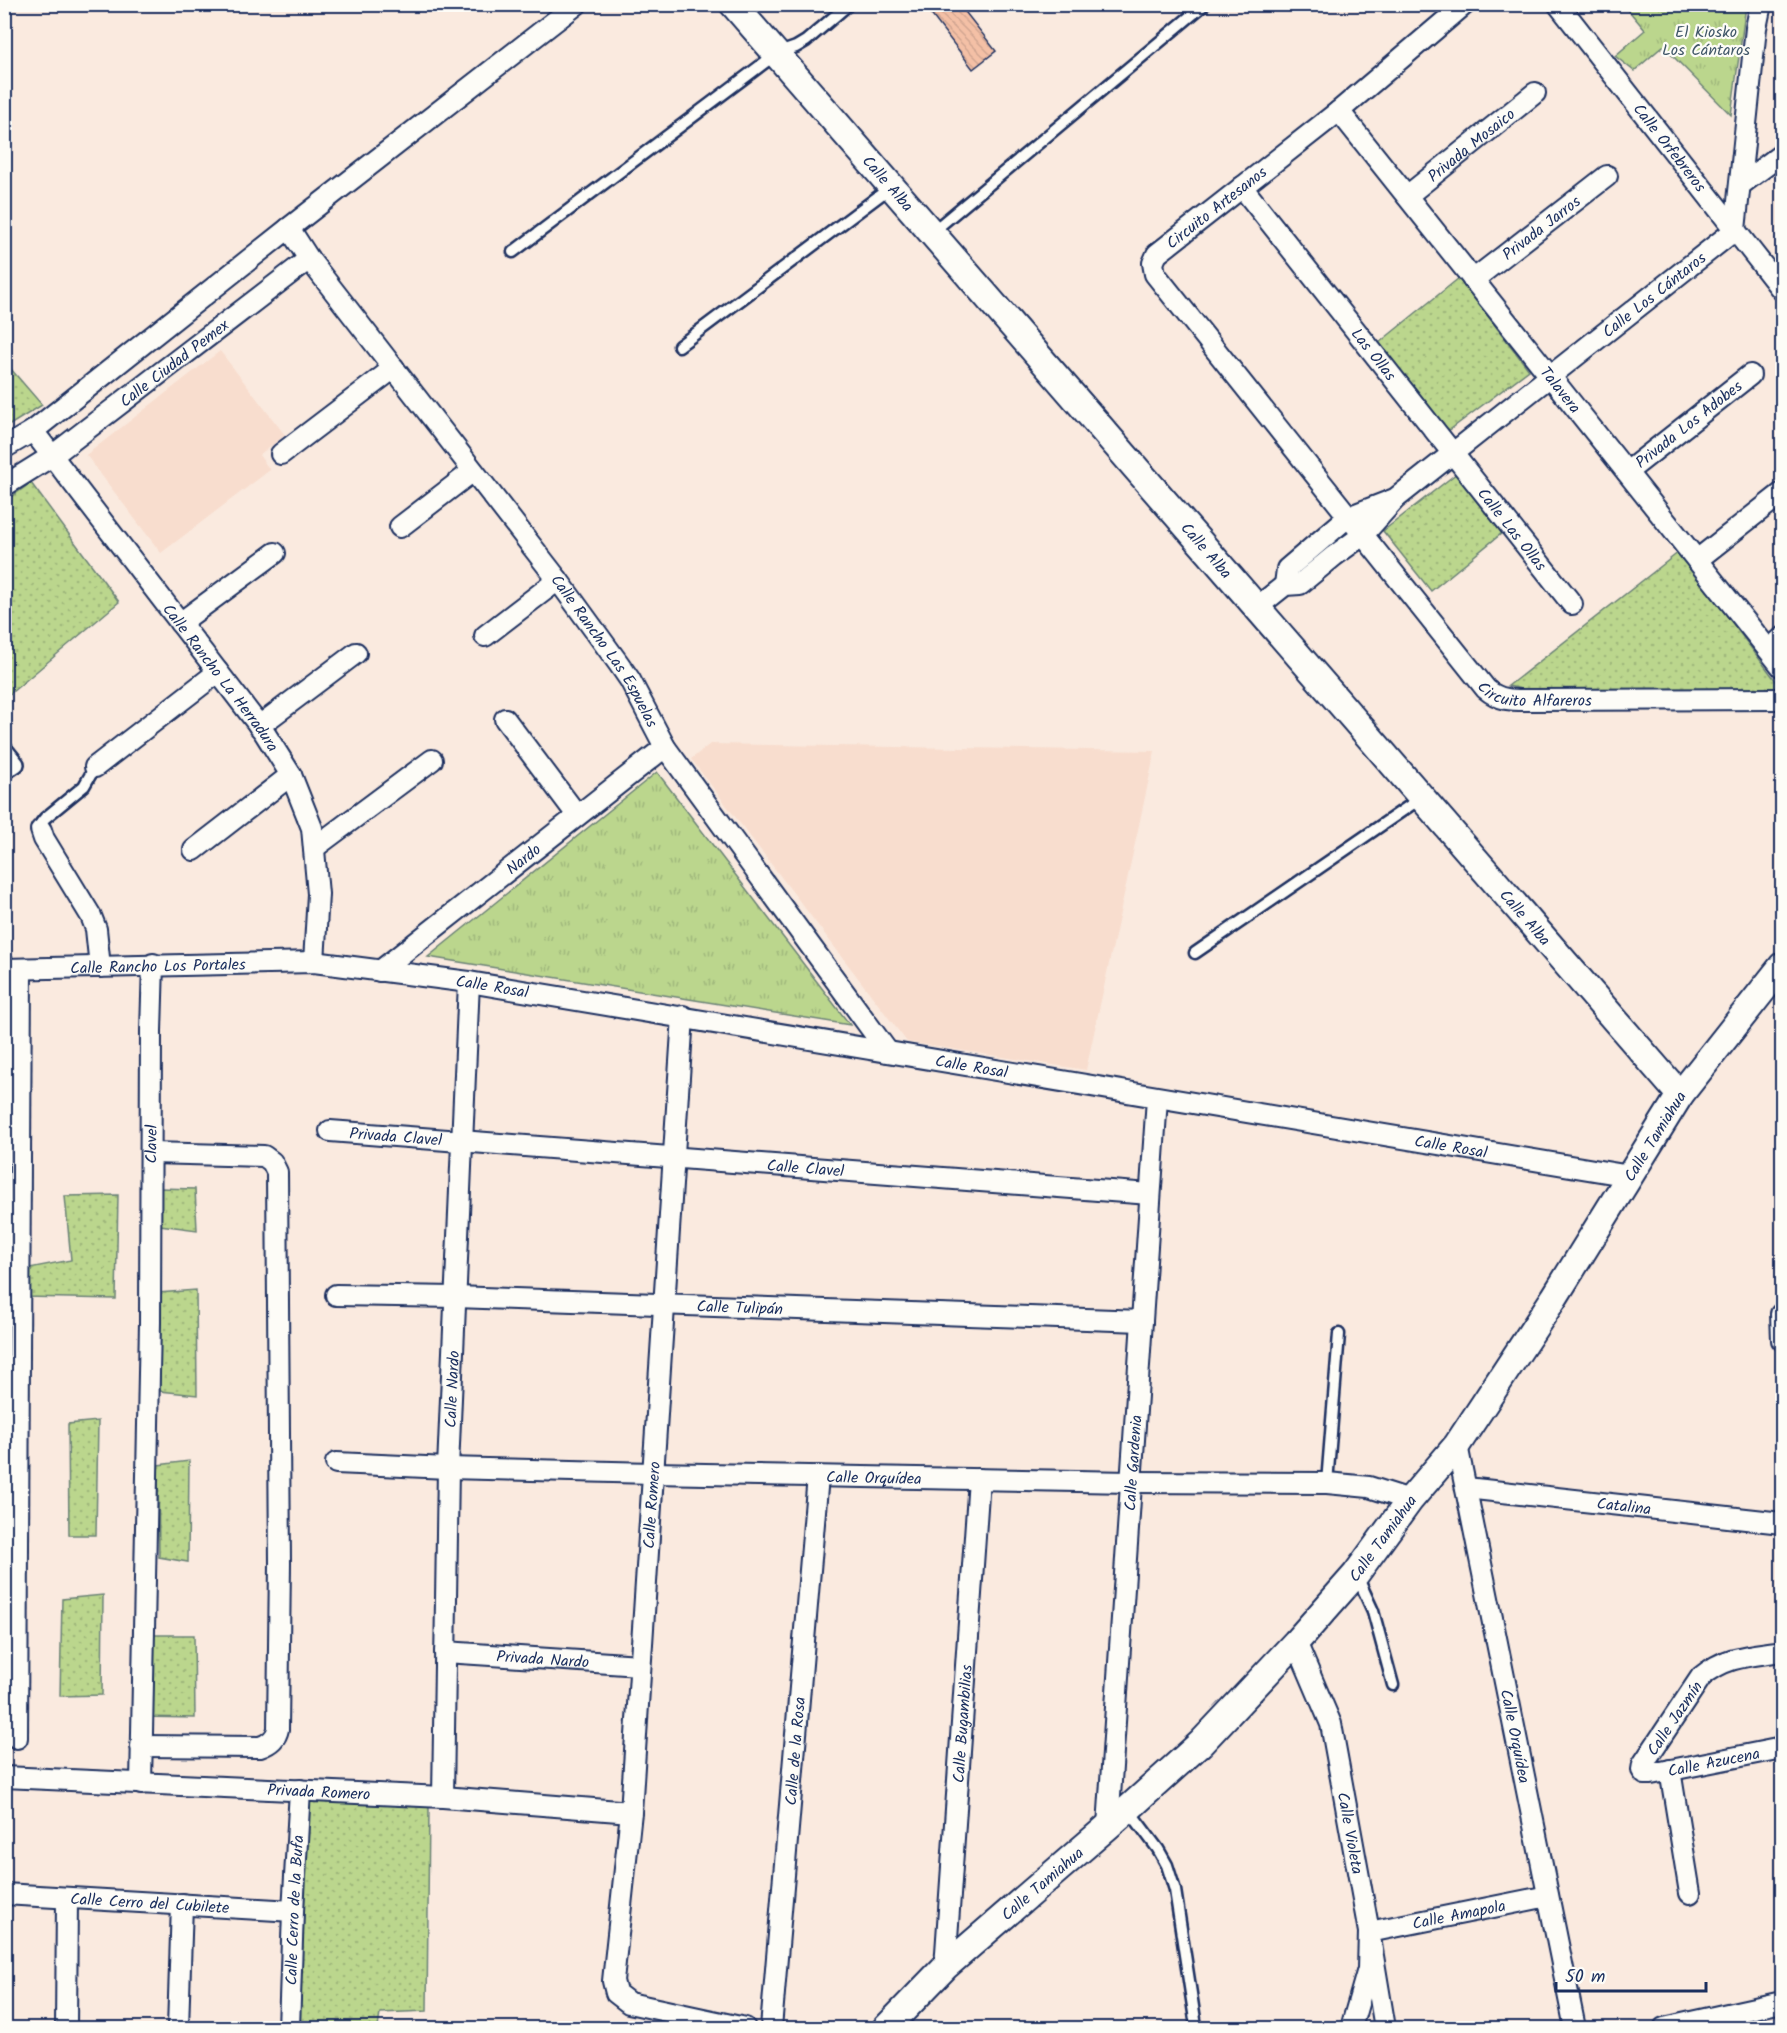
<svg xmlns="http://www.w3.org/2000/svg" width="1787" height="2033" font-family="Kalam,sans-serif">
  <defs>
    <pattern id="grass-dots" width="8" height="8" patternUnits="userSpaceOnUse" patternTransform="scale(1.5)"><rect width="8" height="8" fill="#bbd68d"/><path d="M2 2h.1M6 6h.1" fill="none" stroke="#a0b87c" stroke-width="1.8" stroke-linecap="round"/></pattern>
    <pattern id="park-tufts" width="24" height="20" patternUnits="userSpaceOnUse" patternTransform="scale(1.5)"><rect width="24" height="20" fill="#bbd68d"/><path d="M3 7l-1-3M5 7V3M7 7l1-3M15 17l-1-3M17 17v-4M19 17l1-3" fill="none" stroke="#a0b87c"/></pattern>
    <pattern id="building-back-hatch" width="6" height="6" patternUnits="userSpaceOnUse" patternTransform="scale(1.5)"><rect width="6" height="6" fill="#f4c0a6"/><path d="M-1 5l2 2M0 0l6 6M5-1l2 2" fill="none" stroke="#d1a591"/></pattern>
  </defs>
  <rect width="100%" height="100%" fill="#faeadf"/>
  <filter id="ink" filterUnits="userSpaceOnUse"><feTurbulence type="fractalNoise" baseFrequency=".0167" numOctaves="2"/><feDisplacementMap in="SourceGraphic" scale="12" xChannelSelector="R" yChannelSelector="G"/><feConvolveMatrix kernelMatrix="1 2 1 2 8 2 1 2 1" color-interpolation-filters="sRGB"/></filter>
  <g filter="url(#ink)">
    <path fill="#f8ddce" d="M 220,351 L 285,435 L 259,455 L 270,470 L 161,553 L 86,455 Z
      M 710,744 L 1155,751 L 1086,1070 L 907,1042 L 691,759 Z"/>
    <path fill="url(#grass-dots)" stroke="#6b8276" stroke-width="1.5" d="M 1459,278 L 1529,370 L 1443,435 L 1375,346 Z
      M 4,361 L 42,405 L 5,428 L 4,428 Z
      M 1457,473 L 1502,533 L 1431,591 L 1383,531 Z
      M 31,483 L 119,602 L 5,698 L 5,501 Z
      M 1679,552 L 1782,689 L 1556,693 L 1526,690 L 1508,686 Z
      M 159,1188 L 195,1189 L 197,1230 L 160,1225 Z
      M 118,1195 L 116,1299 L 25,1297 L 19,1270 L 71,1260 L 65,1196 Z
      M 196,1290 L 197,1395 L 160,1391 L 158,1293 Z
      M 98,1421 L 96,1535 L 69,1535 L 68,1424 Z
      M 189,1461 L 188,1562 L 159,1557 L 158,1465 Z
      M 103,1595 L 102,1695 L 60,1696 L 62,1599 Z
      M 143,1635 L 194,1635 L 195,1718 L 142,1717 Z
      M 300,1790 L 429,1807 L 427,2011 L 380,2013 L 378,2028 L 287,2028 Z"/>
    <path fill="url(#park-tufts)" stroke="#6b8276" stroke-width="1.5" d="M 1624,5 L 1746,5 L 1731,115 L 1663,46 L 1634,71 L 1615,56 L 1645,30 Z
      M 657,772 L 850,1025 L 428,957 Z"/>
    <path fill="url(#building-back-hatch)" stroke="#1b2f5e" stroke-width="1.5" d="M 923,4 L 959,4 L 996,51 L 973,69 Z"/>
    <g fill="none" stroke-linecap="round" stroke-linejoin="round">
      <defs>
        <path id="service" d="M 931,233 L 1205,4
          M 513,252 L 776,54 L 796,47 L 806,41 L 849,4
          M 679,346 L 891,187
          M 41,830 L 41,823 L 45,818 L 84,786 L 95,767
          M 1195,953 L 1421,798
          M 1327,1483 L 1339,1334
          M 1356,1574 L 1373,1611 L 1393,1685
          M 1128,1809 L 1158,1849 L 1167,1865 L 1175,1890 L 1196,2026"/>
        <path id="pedestrian" d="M 4,749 L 16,764 L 4,772"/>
        <g id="minor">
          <path id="s1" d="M 1465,4 L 1339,111 L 1157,254 L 1153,263 L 1155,274 L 1486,689 C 1501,702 1516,700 1534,700 L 1782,699"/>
          <path id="s2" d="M 1558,4 L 1782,290"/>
          <path id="s3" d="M 1339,111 L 1782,667"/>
          <path d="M 1740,185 L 1782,154"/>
          <path id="s4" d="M 1242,187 L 1572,604"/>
          <path id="s5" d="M 1407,196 L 1535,93"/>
          <path id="s6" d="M 289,228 L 309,259 L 558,580 L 619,664 L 630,680 L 665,747 L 888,1052"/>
          <path id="s7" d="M 1473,280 L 1607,176"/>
          <path id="s8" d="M 33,431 L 264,732 L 291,775 L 312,828 L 318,894 L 314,962"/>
          <path d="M 4,448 L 33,431 L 289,228 L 577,4"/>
          <path d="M 281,454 L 394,368"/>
          <path id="s9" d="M 1627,472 L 1750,375"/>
          <path id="s10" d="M 4,486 L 52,456 L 309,259"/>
          <path d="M 400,527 L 473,471"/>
          <path d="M 1697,560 L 1782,493"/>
          <path d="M 1285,585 L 1287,569 L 1348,517 L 1392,500"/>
          <path id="s11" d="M 1256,608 L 1285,585 L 1300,584 L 1334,556 L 1363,535 L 1395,499 L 1735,230 L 1756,28 L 1761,4"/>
          <path d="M 180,623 L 275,553"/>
          <path d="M 485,636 L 558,580"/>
          <path d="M 1769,650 L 1782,638"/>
          <path d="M 505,719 L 577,815"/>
          <path d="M 259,726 L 356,653"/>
          <path d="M 95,767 L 218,672"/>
          <path d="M 41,830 L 44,839 L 91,916 L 96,929 L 100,967"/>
          <path d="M 314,848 L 432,760"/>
          <path d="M 194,850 L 291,775"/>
          <path id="s12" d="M 4,969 L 314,962 L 469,982 L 1630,1176"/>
          <path id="s13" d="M 380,971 L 665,747"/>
          <path d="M 683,1016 L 631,1812 L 613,1981 L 616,1993 L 629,2003 L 745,2028"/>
          <path id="s14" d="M 330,1131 L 1150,1194"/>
          <path id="s15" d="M 336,1295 L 456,1297 L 1142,1321"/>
          <path d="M 1781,1314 L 1782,1340"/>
          <path id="s16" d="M 1457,1445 L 1575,2028"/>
          <path id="s17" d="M 336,1463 L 448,1468 L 653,1473 L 1131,1482 L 1327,1483 L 1369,1487 L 1410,1500"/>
          <path id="s18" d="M 1466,1488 L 1782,1523"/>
          <path id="s19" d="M 1296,1642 L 1331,1724 L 1369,1932 L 1385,2028"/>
          <path id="s20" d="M 1782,1651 C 1751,1656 1727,1655 1701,1677 L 1643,1764 L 1642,1770 L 1645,1774 L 1651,1774 L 1782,1748"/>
          <path id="s21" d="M 445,1652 L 640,1665"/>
          <path d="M 17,1738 L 21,969"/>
          <path d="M 141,1746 L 260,1747 C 269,1744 276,1739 278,1729 L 280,1563 L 277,1172 L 272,1162 L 264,1156 L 151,1153"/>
          <path d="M 1670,1770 L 1690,1893"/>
          <path id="s22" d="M 4,1777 L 443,1797 L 631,1812"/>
          <path id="s23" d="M 141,1784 L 150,1322 L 151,1031 L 153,964"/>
          <path id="s24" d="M 443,1797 L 448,1468 L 469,982"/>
          <path id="s25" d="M 1108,1826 L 1157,1098"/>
          <path id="s26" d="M 4,1894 L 293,1911"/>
          <path id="s27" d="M 945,1967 L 979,1479"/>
          <path d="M 66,2028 L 67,1898"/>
          <path d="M 178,2028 L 182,1904"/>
          <path id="s28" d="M 289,2028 L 293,1911 L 300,1790"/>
          <path id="s29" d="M 771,2028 L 818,1476"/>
          <path id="s30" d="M 1351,2028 L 1368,1969 L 1369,1932 L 1548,1896"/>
          <path d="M 1664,2028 L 1782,2002"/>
        </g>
        <g id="tertiary">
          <path id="s31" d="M 733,4 L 1680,1095"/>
          <path id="s32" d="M 886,2028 L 945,1967 L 1128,1809 L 1201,1743 L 1296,1642 L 1356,1574 L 1410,1500 L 1457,1445 L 1554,1298 L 1680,1095 L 1782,966"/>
        </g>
      </defs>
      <use href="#service" stroke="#1b2f5e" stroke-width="15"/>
      <use href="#pedestrian" stroke="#1b2f5e" stroke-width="20"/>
      <use href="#minor" stroke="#1b2f5e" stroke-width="24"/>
      <use href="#tertiary" stroke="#1b2f5e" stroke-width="30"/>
      <use href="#service" stroke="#fdfcf7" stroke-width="10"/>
      <use href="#pedestrian" stroke="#fdfcf7" stroke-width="15"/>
      <use href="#minor" stroke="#fdfcf7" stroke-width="20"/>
      <use href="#tertiary" stroke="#fdfcf7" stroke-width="26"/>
    </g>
  </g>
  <g text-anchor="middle" stroke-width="4.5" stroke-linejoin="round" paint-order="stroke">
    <g font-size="16" fill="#43596a" stroke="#fdfcf7">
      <text x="1706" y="37">El Kiosko<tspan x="1706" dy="18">Los Cántaros</tspan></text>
    </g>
    <g font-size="16" fill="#1b2f5e" stroke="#fdfcf7">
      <text dy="6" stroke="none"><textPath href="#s5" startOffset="82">Privada Mosaico</textPath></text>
      <text dy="6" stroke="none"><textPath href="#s2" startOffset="182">Calle Orfebreros</textPath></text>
      <text dy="6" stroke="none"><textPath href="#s31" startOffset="237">Calle Alba</textPath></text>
      <text transform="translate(1216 207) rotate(-38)" y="6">Circuito Artesanos</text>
      <text dy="6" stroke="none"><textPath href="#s7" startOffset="86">Privada Jarros</textPath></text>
      <text dy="6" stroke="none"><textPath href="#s11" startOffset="510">Calle Los Cántaros</textPath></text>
      <text dy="6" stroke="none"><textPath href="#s4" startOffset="213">Las Ollas</textPath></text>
      <text dy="6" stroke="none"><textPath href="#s10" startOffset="210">Calle Ciudad Pemex</textPath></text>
      <text dy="6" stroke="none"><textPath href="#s3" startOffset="356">Talavera</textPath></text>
      <text dy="6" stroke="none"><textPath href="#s9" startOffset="78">Privada Los Adobes</textPath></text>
      <text dy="6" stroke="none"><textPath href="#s4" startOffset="436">Calle Las Ollas</textPath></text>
      <text dy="6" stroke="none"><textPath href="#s31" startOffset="723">Calle Alba</textPath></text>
      <text dy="6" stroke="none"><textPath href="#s6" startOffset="528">Calle Rancho Las Espuelas</textPath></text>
      <text dy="6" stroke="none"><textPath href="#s8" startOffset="310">Calle Rancho La Herradura</textPath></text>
      <text dy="6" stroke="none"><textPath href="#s1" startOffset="999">Circuito Alfareros</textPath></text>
      <text dy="6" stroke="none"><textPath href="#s13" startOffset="182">Nardo</textPath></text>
      <text dy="6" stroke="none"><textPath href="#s31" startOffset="1209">Calle Alba</textPath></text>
      <text dy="6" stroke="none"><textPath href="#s12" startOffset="154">Calle Rancho Los Portales</textPath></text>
      <text dy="6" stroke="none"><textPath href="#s12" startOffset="490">Calle Rosal</textPath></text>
      <text dy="6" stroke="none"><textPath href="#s12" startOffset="976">Calle Rosal</textPath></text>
      <text dy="6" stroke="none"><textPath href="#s14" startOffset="66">Privada Clavel</textPath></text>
      <text dy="6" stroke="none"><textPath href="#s32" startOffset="1185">Calle Tamiahua</textPath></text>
      <text dy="6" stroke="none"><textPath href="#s23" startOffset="640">Clavel</textPath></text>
      <text dy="6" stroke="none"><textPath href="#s12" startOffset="1462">Calle Rosal</textPath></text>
      <text dy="6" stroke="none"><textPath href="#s14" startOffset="477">Calle Clavel</textPath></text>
      <text dy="6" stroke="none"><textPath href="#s15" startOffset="404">Calle Tulipán</textPath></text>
      <text dy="6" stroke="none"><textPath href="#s24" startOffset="408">Calle Nardo</textPath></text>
      <text dy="6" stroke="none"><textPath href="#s25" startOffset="364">Calle Gardenia</textPath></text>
      <text dy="6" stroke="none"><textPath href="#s17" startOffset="538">Calle Orquídea</textPath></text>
      <text transform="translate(651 1505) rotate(-86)" y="6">Calle Romero</text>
      <text dy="6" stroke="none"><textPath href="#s18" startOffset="159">Catalina</textPath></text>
      <text dy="6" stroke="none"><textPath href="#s32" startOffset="699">Calle Tamiahua</textPath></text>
      <text dy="6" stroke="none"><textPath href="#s21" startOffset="98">Privada Nardo</textPath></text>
      <text transform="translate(1674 1718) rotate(-56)" y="6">Calle Jazmín</text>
      <text dy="6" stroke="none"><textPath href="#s27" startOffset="244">Calle Bugambilias</textPath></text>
      <text dy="6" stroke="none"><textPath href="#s16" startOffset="297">Calle Orquídea</textPath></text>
      <text dy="6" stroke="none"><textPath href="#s29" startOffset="278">Calle de la Rosa</textPath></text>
      <text dy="6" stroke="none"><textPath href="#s20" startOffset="272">Calle Azucena</textPath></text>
      <text dy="6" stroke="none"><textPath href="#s22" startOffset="315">Privada Romero</textPath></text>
      <text dy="6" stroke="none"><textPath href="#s19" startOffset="200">Calle Violeta</textPath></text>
      <text dy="6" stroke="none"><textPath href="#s32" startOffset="213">Calle Tamiahua</textPath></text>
      <text dy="6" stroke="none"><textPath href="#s26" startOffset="146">Calle Cerro del Cubilete</textPath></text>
      <text dy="6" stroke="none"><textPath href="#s28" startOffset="118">Calle Cerro de la Bufa</textPath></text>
      <text dy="6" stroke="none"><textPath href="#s30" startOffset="190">Calle Amapola</textPath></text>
    </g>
  </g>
  <rect width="1787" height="2033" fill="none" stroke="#fdfcf7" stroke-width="24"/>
  <rect x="12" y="12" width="1763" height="2009" fill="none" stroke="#1b2f5e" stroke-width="2" filter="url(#ink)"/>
  <path d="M1556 1982v9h150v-9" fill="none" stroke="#1b2f5e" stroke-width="3"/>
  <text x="1565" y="1982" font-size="18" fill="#1b2f5e" stroke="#fdfcf7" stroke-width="4.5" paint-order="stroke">50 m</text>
</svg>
